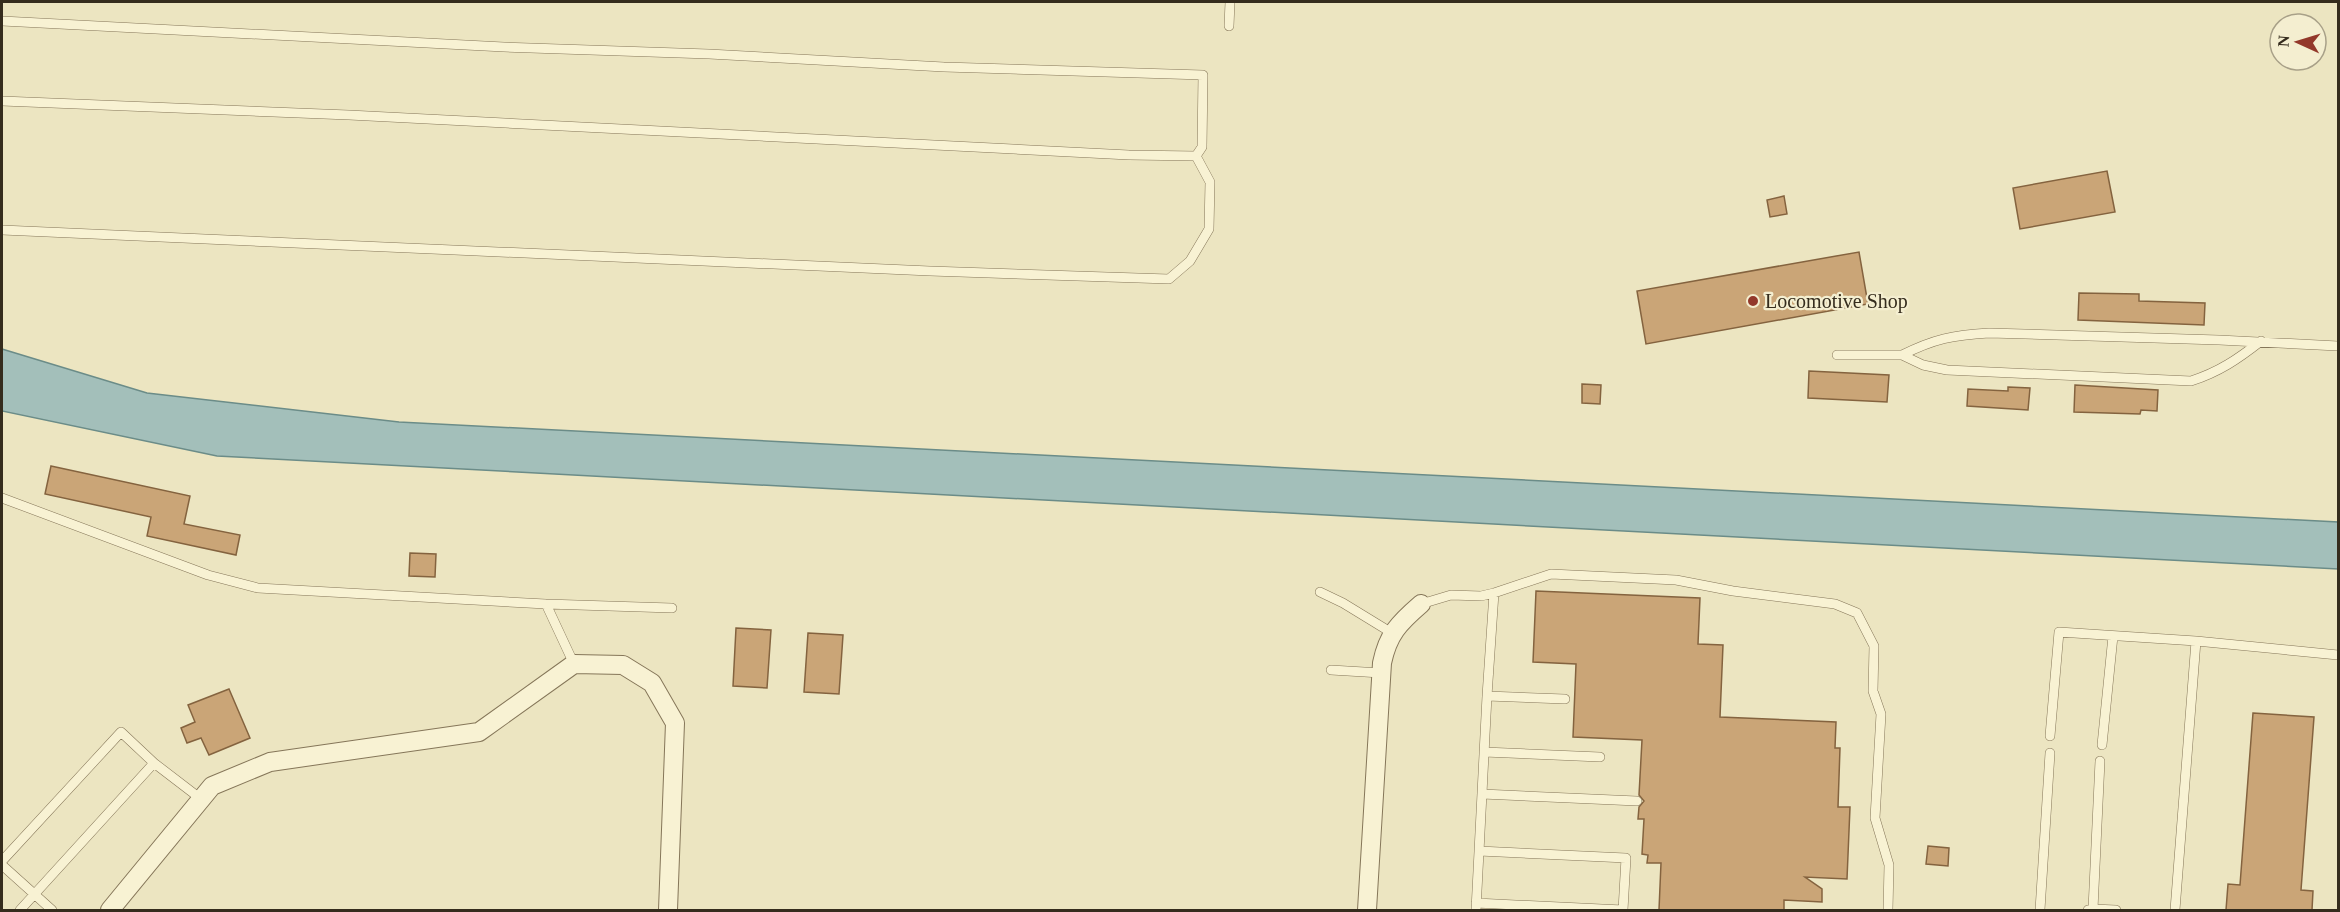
<svg xmlns="http://www.w3.org/2000/svg" width="2340" height="912" font-family="Georgia,serif">
  <rect width="100%" height="100%" fill="#ece5c1"/>
  <path fill="#a3bfba" stroke="#6b8c88" stroke-width="1.5" d="M 2,349 L 147,393 L 399,422 L 2338,522 L 2338,569 L 217,456 L 2,411 Z"/>
  <path fill="#caa577" stroke="#84633f" stroke-width="1.5" d="M 2107,171 L 2115,212 L 2020,229 L 2013,188 Z
    M 1784,196 L 1787,214 L 1770,217 L 1767,200 Z
    M 1859,252 L 1868,304 L 1646,344 L 1637,291 Z
    M 2079,293 L 2139,294 L 2139,301 L 2205,303 L 2204,325 L 2078,320 Z
    M 1809,371 L 1889,375 L 1887,402 L 1808,398 Z
    M 1582,384 L 1601,385 L 1600,404 L 1582,403 Z
    M 2075,385 L 2158,390 L 2157,411 L 2141,410 L 2140,414 L 2074,412 Z
    M 2008,387 L 2030,388 L 2028,410 L 1967,406 L 1968,389 L 2008,391 Z
    M 51,466 L 190,496 L 184,524 L 240,535 L 236,555 L 147,536 L 151,517 L 45,494 Z
    M 410,553 L 436,554 L 435,577 L 409,576 Z
    M 1536,591 L 1700,598 L 1698,644 L 1723,645 L 1720,717 L 1836,722 L 1835,748 L 1840,748 L 1838,807 L 1850,807 L 1847,879 L 1805,877 L 1822,889 L 1822,902 L 1784,900 L 1784,910 L 1659,910 L 1661,863 L 1647,863 L 1648,855 L 1642,854 L 1644,819 L 1638,819 L 1639,807 L 1644,801 L 1639,795 L 1642,740 L 1573,737 L 1576,664 L 1533,662 Z
    M 736,628 L 771,630 L 767,688 L 733,686 Z
    M 808,633 L 843,635 L 839,694 L 804,692 Z
    M 229,689 L 250,738 L 209,755 L 201,738 L 187,743 L 181,728 L 195,722 L 188,705 Z
    M 2253,713 L 2314,717 L 2301,890 L 2313,891 L 2312,910 L 2226,910 L 2228,884 L 2240,885 Z
    M 1928,846 L 1949,848 L 1948,866 L 1926,864 Z"/>
  <g fill="none" stroke-linecap="round" stroke-linejoin="round">
    <defs>
      <path id="service" d="M 2,21 L 504,47 L 709,54 L 944,67 L 1203,75 L 1202,147 L 1196,156
        M 1229,26 L 1230,2
        M 2,101 L 349,115 L 1129,155 L 1196,156 L 1210,182 L 1209,229 L 1190,261 L 1169,279 L 930,271 L 2,230
        M 1837,355 L 1902,355 L 1923,365 L 1947,370 L 2191,381 C 2219,372 2238,359 2261,341
        M 1902,355 C 1934,339 1953,335 1989,333 L 2219,340 L 2338,346
        M 2,498 L 208,575 L 258,588 L 546,604 L 672,608
        M 1320,592 L 1343,603 L 1392,633
        M 546,604 L 574,664
        M 1421,604 L 1451,595 L 1481,596 L 1494,593 L 1551,574 L 1676,580 L 1733,591 L 1835,604 L 1857,613 L 1874,646 L 1873,691 L 1881,714 L 1875,818 L 1889,865 L 1888,910
        M 2196,641 L 2338,655
        M 1331,670 L 1381,673
        M 1487,696 L 1494,593
        M 2050,736 L 2059,632 L 2196,641 L 2175,910
        M 2102,745 L 2113,636
        M 1484,752 L 1600,757
        M 154,763 L 201,799
        M 1482,794 L 1637,801
        M 1479,851 L 1626,858 L 1623,910
        M 2,861 L 121,732 L 154,763 L 20,910
        M 2,865 L 52,910
        M 1476,903 L 1623,910
        M 2093,909 L 2116,910
        M 1476,910 L 1487,696 L 1565,699
        M 2040,910 L 2050,753
        M 2088,910 L 2093,909 L 2100,761"/>
      <path id="minor" d="M 110,910 L 212,786 L 270,762 L 479,732 L 574,664 L 623,665 L 652,683 L 675,723 L 668,910
        M 1367,910 L 1382,663 C 1388,634 1399,623 1421,604"/>
    </defs>
    <use href="#service" stroke="#857659" stroke-width="10"/>
    <use href="#minor" stroke="#857659" stroke-width="20"/>
    <use href="#service" stroke="#f8f2d3" stroke-width="9"/>
    <use href="#minor" stroke="#f8f2d3" stroke-width="18"/>
  </g>
  <circle fill="#93382a" stroke="#f4eed0" stroke-width="2" cx="1753" cy="301" r="6"/>
  <g text-anchor="middle" stroke-width="4.5" stroke-linejoin="round" paint-order="stroke">
    <g font-size="20" fill="#352c1d" stroke="#f4eed0" text-anchor="start">
      <text x="1765" y="308">Locomotive Shop</text>
    </g>
  </g>
  <rect width="2340" height="912" fill="none" stroke="#352c1d" stroke-width="6"/>
  <g transform="translate(2298 42) rotate(274)"><circle r="28" fill="#f4eed0" stroke="#a8a088" stroke-width="1.5"/>
  <path d="M0-4.5L10 22L0 15L-10 22Z" fill="#93382a"/>
  <text y="-9" font-size="16" font-weight="bold" text-anchor="middle" fill="#352c1d">N</text>
  </g>
</svg>
